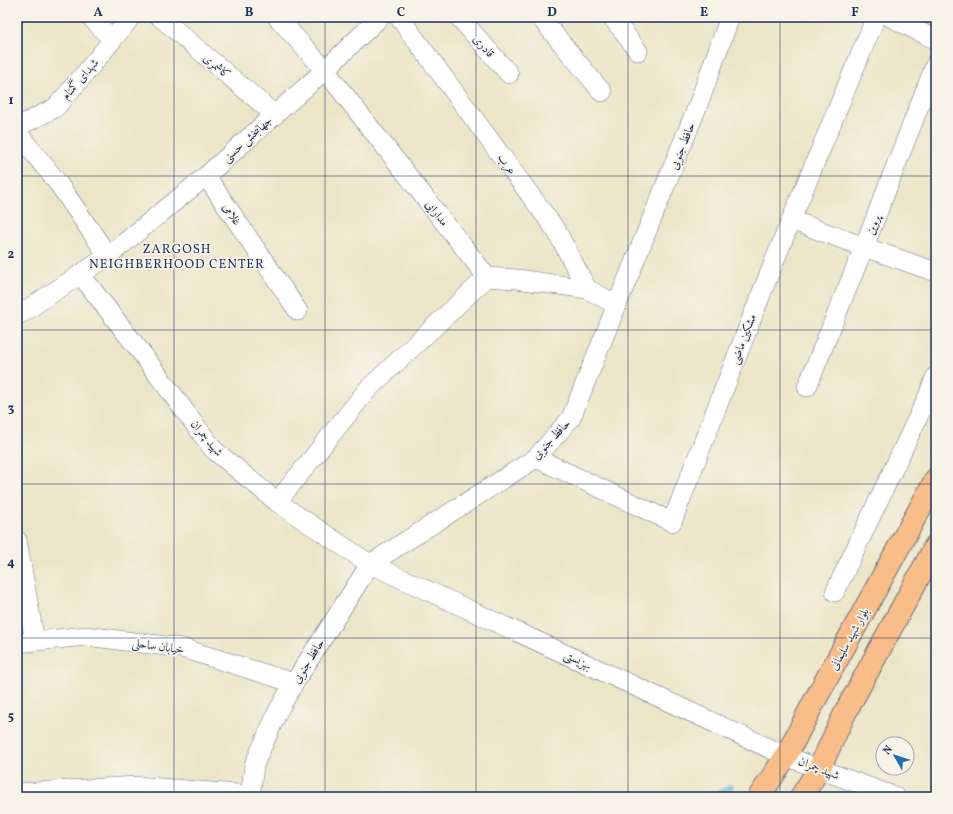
<svg xmlns="http://www.w3.org/2000/svg" width="953" height="814" font-family="Vollkorn,Amiri,serif">
  <rect width="100%" height="100%" fill="#f7f3e8"/>
  <filter id="ink" filterUnits="userSpaceOnUse"><feTurbulence type="fractalNoise" baseFrequency=".025" numOctaves="2"/><feDisplacementMap in="SourceGraphic" scale="8" xChannelSelector="R" yChannelSelector="G"/><feConvolveMatrix kernelMatrix="1 2 1 2 8 2 1 2 1" color-interpolation-filters="sRGB"/></filter>
  <filter id="wash" filterUnits="userSpaceOnUse"><feTurbulence type="fractalNoise" baseFrequency=".012" numOctaves="4" result="noise"/><feDisplacementMap in="SourceGraphic" scale="16" xChannelSelector="R" yChannelSelector="G"/><feGaussianBlur stdDeviation="0.9" result="paint"/><feColorMatrix in="noise" values="0 0 0 0 0 0 0 0 0 0 0 0 0 0 0 0 0 1.4 0 .05"/><feComposite in="paint" operator="in"/></filter>
  <g filter="url(#wash)">
    <rect width="100%" height="100%" fill="#ece5c7"/>
    <g fill="none" stroke-linecap="round" stroke-linejoin="round">
      <path stroke="#54b8d3" stroke-width="5" d="M 708,797 L 731,787"/>
    </g>
  </g>
  <g filter="url(#ink)">
    <g fill="none" stroke-linecap="round" stroke-linejoin="round">
      <defs>
        <path id="minor" d="M 91,17 L 112,40
          M 160,17 L 275,115
          M 277,17 L 325,70 L 487,277 L 517,279 L 587,289
          M 399,17 L 556,230 L 587,289 L 617,305
          M 459,17 L 509,74
          M 540,17 L 602,92
          M 612,17 L 638,51
          M 890,17 L 936,40
          M 17,127 L 55,108 L 83,76 L 131,17
          M 17,132 L 58,183 L 108,256
          M 206,176 L 298,311
          M 791,220 L 864,247 L 936,272
          M 80,274 L 140,351 L 214,450 L 277,502 L 370,564 L 786,756 L 819,769 L 896,797
          M 17,315 L 22,313 L 108,256 L 206,176 L 325,70 L 380,17
          M 807,387 L 864,247 L 936,63
          M 536,458 L 672,522 L 762,292 L 791,220 L 876,17
          M 277,502 L 368,389 L 487,277
          M 17,540 L 35,641
          M 835,592 L 929,394 L 936,376
          M 17,643 L 86,636 L 182,648 L 294,683
          M 17,793 L 136,786 L 250,795
          M 250,797 L 254,765 L 278,711 L 294,683 L 370,564 L 536,458 L 571,418 L 698,105 L 730,17"/>
        <path id="major" d="M 759,797 L 786,756 L 814,702 L 936,479
          M 801,797 L 819,769 L 845,713 L 936,545"/>
      </defs>
      <use href="#minor" stroke="#646f83" stroke-width="20"/>
      <use href="#major" stroke="#646f83" stroke-width="24"/>
      <use href="#minor" stroke="#fff" stroke-width="19"/>
      <use href="#major" stroke="#f9bd89" stroke-width="22"/>
    </g>
  </g>
  <path fill="none" stroke="#1b2f5e" stroke-width="1" stroke-opacity="0.55" d="M 174,17 L 174,797M 325,17 L 325,797M 476,17 L 476,797M 628,17 L 628,797M 780,17 L 780,797M 17,176 L 936,176M 17,330 L 936,330M 17,484 L 936,484M 17,638 L 936,638"/>
  <g text-anchor="middle" stroke-width="3.5" stroke-linejoin="round" paint-order="stroke">
    <g font-size="12" fill="#1b2f5e" stroke="#f7f3e8">
      <text transform="translate(484 46) rotate(49)" y="4">قادری</text>
      <text transform="translate(217 66) rotate(40)" y="4">کاشمری</text>
      <text transform="translate(80 79) rotate(-49)" y="4">شهدای گمنام</text>
      <text transform="translate(247 139) rotate(-42)" y="4">جهانبخش حسنی</text>
      <text transform="translate(682 146) rotate(-68)" y="4">حافظ جنوبی</text>
      <text transform="translate(507 164) rotate(54)" y="4">عرب</text>
      <text transform="translate(437 213) rotate(52)" y="4">مدارایی</text>
      <text transform="translate(232 214) rotate(56)" y="4">غلامی</text>
      <text transform="translate(873 225) rotate(-69)" y="4">پروین</text>
      <text transform="translate(743 339) rotate(-69)" y="4">مشکین ماضی</text>
      <text transform="translate(207 438) rotate(50)" y="4">شهید چمران</text>
      <text transform="translate(551 439) rotate(-47)" y="4">حافظ جنوبی</text>
      <text transform="translate(849 639) rotate(-61)" y="4">بلوار شهید سلیمانی</text>
      <text transform="translate(158 646) rotate(8)" y="4">خیابان ساحلی</text>
      <text transform="translate(578 660) rotate(25)" y="4">بهزیستی</text>
      <text transform="translate(308 661) rotate(-58)" y="4">حافظ جنوبی</text>
      <text transform="translate(819 768) rotate(21)" y="4">شهید چمران</text>
    </g>
    <g font-size="13" letter-spacing="1" fill="#1b2f5e" stroke="#f7f3e8">
      <text x="177" y="253">ZARGOSH<tspan x="177" dy="15">NEIGHBERHOOD CENTER</tspan></text>
    </g>
  </g>
  <rect width="953" height="814" fill="none" stroke="#f7f3e8" stroke-width="44"/>
  <g transform="translate(895 756) rotate(309)"><circle r="19" fill="#f7f3e8" stroke="#9fa5b1"/>
  <path d="M0-3L7 15L0 10L-7 15Z" fill="#1f6fb2"/>
  <text y="-6" font-size="11" font-weight="bold" text-anchor="middle" fill="#1b2f5e">N</text>
  </g>
  <rect x="22" y="22" width="909" height="770" fill="none" stroke="#1b2f5e" stroke-width="1.5"/>
  <g font-size="13" text-anchor="middle" font-weight="bold" fill="#1b2f5e">
    <text x="98" y="16">A</text>
    <text x="249" y="16">B</text>
    <text x="401" y="16">C</text>
    <text x="552" y="16">D</text>
    <text x="704" y="16">E</text>
    <text x="855" y="16">F</text>
    <text x="11" y="104">1</text>
    <text x="11" y="258">2</text>
    <text x="11" y="412">3</text>
    <text x="11" y="566">4</text>
    <text x="11" y="720">5</text>
  </g>
</svg>
